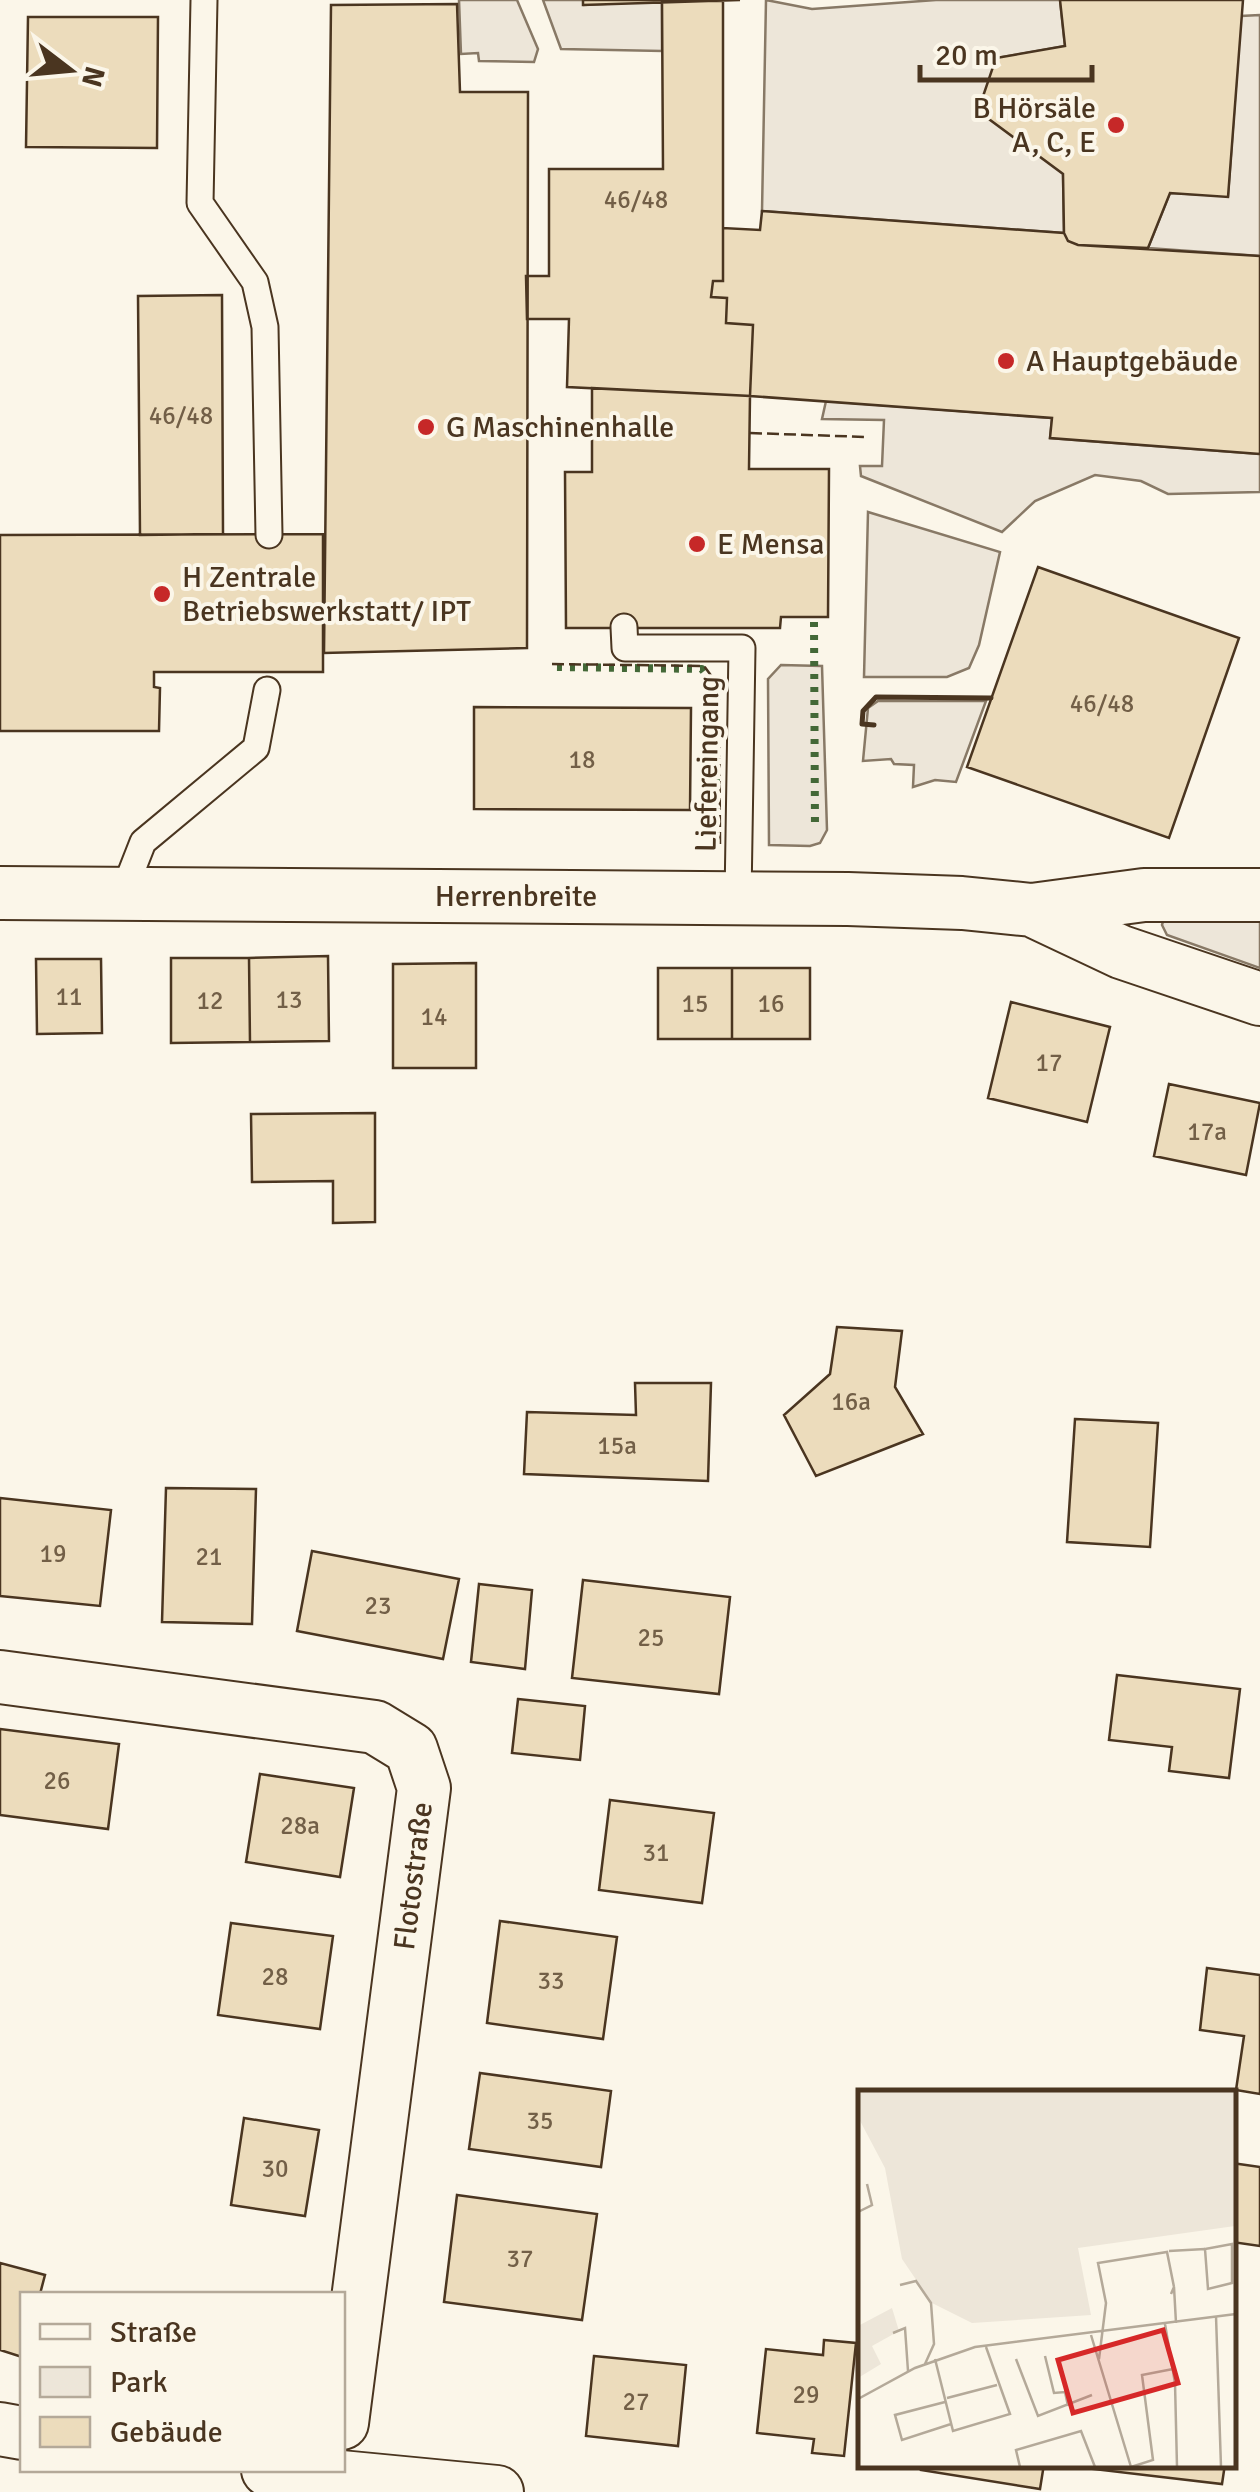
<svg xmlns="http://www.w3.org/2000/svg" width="1260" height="2492" font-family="Signika,sans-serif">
  <rect width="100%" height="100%" fill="#fbf6e9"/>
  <path fill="#ede6d9" stroke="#887966" stroke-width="2.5" d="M 459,0 L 517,0 L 538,49 L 534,62 L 479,61 L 478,53 L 461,54 Z
    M 543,0 L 583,0 L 584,5 L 662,1 L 662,51 L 561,49 Z
    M 766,0 L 812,9 L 936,0 L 1060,0 L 1065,46 L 997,58 L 1063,174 L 1064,233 L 762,211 Z
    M 1260,15 L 1260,256 L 1148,248 L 1170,193 L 1228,196 L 1241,16 Z
    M 826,401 L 1052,418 L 1050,438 L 1260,454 L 1260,492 L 1168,494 L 1141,481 L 1095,475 L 1035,501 L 1002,532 L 861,476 L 860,466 L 882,466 L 884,420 L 822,419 Z
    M 868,512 L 1000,552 L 979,645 L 969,668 L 947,677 L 864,677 Z
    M 781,665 L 822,666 L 827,830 L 820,843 L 810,846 L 769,845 L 768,679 Z
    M 878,701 L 986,701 L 956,782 L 935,780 L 913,787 L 914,765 L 894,764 L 891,759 L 863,761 L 868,708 Z
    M 1260,905 L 1260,968 L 1167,935 L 1162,925 L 1165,915 Z"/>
  <path fill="#ecdcbc" stroke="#4a3520" stroke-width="2.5" d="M 583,0 L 740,0 L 583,5 Z
    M 1060,0 L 1243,0 L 1228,197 L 1170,193 L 1148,248 L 1078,245 L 1068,241 L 1064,233 L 1063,174 L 978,111 L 996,58 L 1065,46 Z
    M 662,1 L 723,1 L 723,281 L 713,281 L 711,297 L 727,298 L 726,323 L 753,325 L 750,396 L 567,387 L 569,319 L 527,319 L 526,276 L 549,276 L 549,169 L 663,169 Z
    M 457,4 L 460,92 L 528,92 L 527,648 L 324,653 L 331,5 Z
    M 28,17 L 158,17 L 157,148 L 26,147 Z
    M 762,211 L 1064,233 L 1068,241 L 1078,245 L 1260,256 L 1260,454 L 1050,438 L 1052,418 L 750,396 L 753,325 L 726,323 L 727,298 L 711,297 L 713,281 L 723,281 L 723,228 L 760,230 Z
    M 222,295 L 223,534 L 140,535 L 138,296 Z
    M 592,388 L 750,396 L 749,469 L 829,469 L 828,617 L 781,617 L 780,628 L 566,628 L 565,472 L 592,472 Z
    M 323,534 L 323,672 L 154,672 L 154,687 L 160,688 L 159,731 L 0,731 L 0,535 Z
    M 1038,567 L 1239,638 L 1169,838 L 967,767 Z
    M 474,707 L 691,708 L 690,810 L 474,809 Z
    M 328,956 L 329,1041 L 250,1042 L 249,958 Z
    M 171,958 L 249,958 L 250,1042 L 171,1043 Z
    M 36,959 L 101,959 L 102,1033 L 37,1034 Z
    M 476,963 L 476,1068 L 393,1068 L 393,964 Z
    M 658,968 L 732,968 L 732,1039 L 658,1039 Z
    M 732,968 L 810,968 L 810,1039 L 732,1039 Z
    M 1011,1002 L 1110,1027 L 1087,1122 L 988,1098 Z
    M 1169,1084 L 1260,1103 L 1246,1175 L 1154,1156 Z
    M 375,1113 L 375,1222 L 333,1223 L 333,1181 L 252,1182 L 251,1114 Z
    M 837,1327 L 902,1331 L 895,1387 L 923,1434 L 816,1476 L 784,1415 L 830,1374 Z
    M 635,1383 L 711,1383 L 708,1481 L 524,1474 L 527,1412 L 636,1415 Z
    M 1075,1419 L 1158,1423 L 1150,1547 L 1067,1542 Z
    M 166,1488 L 256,1489 L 252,1624 L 162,1622 Z
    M 0,1498 L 111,1510 L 100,1606 L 0,1596 Z
    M 312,1551 L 459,1579 L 443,1659 L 297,1631 Z
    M 583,1580 L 730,1597 L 719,1694 L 572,1678 Z
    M 479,1584 L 532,1590 L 525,1669 L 471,1662 Z
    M 1117,1675 L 1240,1689 L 1229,1778 L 1169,1771 L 1172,1747 L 1109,1740 Z
    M 518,1699 L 585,1706 L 580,1760 L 512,1753 Z
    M 0,1729 L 119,1744 L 108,1829 L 0,1815 Z
    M 260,1774 L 354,1788 L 340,1877 L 246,1862 Z
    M 610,1800 L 714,1813 L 702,1903 L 599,1890 Z
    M 500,1921 L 617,1937 L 603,2039 L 487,2023 Z
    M 231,1923 L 333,1936 L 320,2029 L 218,2015 Z
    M 1207,1968 L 1260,1975 L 1260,2094 L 1236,2090 L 1244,2036 L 1200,2030 Z
    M 480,2073 L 611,2091 L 601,2167 L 469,2149 Z
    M 244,2118 L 319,2130 L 305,2216 L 231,2205 Z
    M 1232,2163 L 1260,2167 L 1260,2246 L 1232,2242 Z
    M 457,2195 L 597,2214 L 582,2320 L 444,2302 Z
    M 0,2263 L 45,2275 L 40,2294 L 22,2294 L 22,2357 L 0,2350 Z
    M 824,2340 L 856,2343 L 844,2456 L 812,2453 L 814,2439 L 757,2433 L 766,2349 L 823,2355 Z
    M 594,2356 L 686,2365 L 678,2446 L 586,2436 Z
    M 922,2464 L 1044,2464 L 1040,2489 L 921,2470 Z
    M 1093,2464 L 1225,2464 L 1222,2484 L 1093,2469 Z"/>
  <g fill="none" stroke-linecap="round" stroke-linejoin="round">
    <defs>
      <path id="lane" d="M 204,0 L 200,203 L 255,282 L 265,327 L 269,535
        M 624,627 L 625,648 L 742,648 L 738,898
        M 123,893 L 143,842 L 256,748 L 267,690"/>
      <path id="street" d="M 0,893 L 848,899 L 962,903 L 1032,910 L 1144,895 L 1260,895
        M 1032,910 L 1121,952 L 1260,999
        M 0,1677 L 375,1727 L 411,1749 L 424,1788 L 342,2423
        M 0,2429 L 22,2433
        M 268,2470 L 497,2492"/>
    </defs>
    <use href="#lane" stroke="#4a3520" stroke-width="29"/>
    <use href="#street" stroke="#4a3520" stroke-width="56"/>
    <use href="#lane" stroke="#fbf6e9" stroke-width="25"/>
    <use href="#street" stroke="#fbf6e9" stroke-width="52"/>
    <path stroke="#436837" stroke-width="8" stroke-dasharray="5 8" stroke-linecap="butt" d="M 814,622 L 815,829
      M 557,667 L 702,669 L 716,687 L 716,843"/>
    <path stroke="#4a3520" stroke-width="2.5" stroke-dasharray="12 5" stroke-linecap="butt" d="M 750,433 L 865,437
      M 552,664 L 704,666 L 719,686 L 720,844"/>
    <path stroke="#4a3520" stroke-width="5" d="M 874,725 L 862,724 L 863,711 L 876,697 L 991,698"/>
  </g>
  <g fill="#c62828" stroke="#fbf6e9" stroke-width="4">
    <circle cx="1116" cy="125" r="10"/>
    <circle cx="1006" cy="361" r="10"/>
    <circle cx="426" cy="427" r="10"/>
    <circle cx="697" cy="544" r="10"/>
    <circle cx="162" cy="594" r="10"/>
  </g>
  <g text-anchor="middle" stroke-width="8" stroke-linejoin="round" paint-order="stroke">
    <g font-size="25" fill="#725f47">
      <text x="636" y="208">46/48</text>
      <text x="181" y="424">46/48</text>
      <text x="1102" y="712">46/48</text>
      <text x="582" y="768">18</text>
      <text x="69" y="1005">11</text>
      <text x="289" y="1008">13</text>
      <text x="210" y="1009">12</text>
      <text x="695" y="1012">15</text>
      <text x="771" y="1012">16</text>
      <text x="434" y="1025">14</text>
      <text x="1049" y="1071">17</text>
      <text x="1207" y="1140">17a</text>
      <text x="851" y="1410">16a</text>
      <text x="617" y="1454">15a</text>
      <text x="53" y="1562">19</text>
      <text x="209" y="1565">21</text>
      <text x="378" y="1614">23</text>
      <text x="651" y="1646">25</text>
      <text x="57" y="1789">26</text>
      <text x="300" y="1834">28a</text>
      <text x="656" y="1861">31</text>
      <text x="275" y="1985">28</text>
      <text x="551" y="1989">33</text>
      <text x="540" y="2129">35</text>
      <text x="275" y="2177">30</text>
      <text x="520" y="2267">37</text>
      <text x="806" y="2403">29</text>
      <text x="636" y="2410">27</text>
    </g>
    <g font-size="30" fill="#4a3520" stroke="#fbf6e9" text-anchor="start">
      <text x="1096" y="118" text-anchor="end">B Hörsäle<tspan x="1096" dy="34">A, C, E</tspan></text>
      <text x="1026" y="371">A Hauptgebäude</text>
      <text x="446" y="437">G Maschinenhalle</text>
      <text x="717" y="554">E Mensa</text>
      <text x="182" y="587">H Zentrale<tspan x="182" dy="34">Betriebswerkstatt/ IPT</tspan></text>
    </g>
    <g font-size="30" fill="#4a3520" stroke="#fbf6e9">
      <text transform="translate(707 764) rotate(-89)" y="10">Liefereingang</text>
      <text x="516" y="906">Herrenbreite</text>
      <text transform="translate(413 1876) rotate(-83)" y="10">Flotostraße</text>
    </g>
  </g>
  <g transform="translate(858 2090)">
    <rect width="378" height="378" fill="#fbf6e9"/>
    <path d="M 0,0 L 377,0 L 377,136 L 220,158 L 233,225 L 114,233 L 74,213 L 44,169 L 27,78 L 0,27 ZM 34,218 L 41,241 L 14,256 L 23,274 L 0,288 L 0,236 Z" fill="#ede6d9"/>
    <path fill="none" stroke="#b4a999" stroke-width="2.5" d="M 0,122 L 14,115 L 9,94M 374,154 L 374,193 L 350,199 L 347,159 ZM 311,161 L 347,159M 42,195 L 58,191 L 73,213 L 76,254 L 67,274M 313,204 L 316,197 L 318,233M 358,226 L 363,377M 307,234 L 317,293 L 319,377M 35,243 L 47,238 L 50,281M 233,245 L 273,377M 187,266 L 196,303 L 207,302 L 210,316M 77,269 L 95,341 L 152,324 L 128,257M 158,269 L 180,326 L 234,305M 241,269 L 248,213 L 240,173 L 309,162 L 316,197M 89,308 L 139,295M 0,309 L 57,278 L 117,257 L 378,224M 87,312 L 37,325 L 44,350 L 93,334M 162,377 L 158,360 L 223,341 L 237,377M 273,377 L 295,370 L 284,285 L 315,279"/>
    <path fill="#d62828" fill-opacity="0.15" stroke="#d62828" stroke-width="5" d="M 305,240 L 320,293 L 215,323 L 200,270 Z"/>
    <rect width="378" height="378" fill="none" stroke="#4a3520" stroke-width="5"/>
  </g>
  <rect x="20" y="2292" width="325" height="180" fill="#fbf6e9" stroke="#b4a999" stroke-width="2.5"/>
  <rect x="40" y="2324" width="50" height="15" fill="#fbf6e9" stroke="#b4a999" stroke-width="2.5"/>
  <text x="110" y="2342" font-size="30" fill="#4a3520">Straße</text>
  <rect x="40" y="2367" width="50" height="30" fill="#ede6d9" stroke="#b4a999" stroke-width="2.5"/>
  <text x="110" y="2392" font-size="30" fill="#4a3520">Park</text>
  <rect x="40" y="2417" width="50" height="30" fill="#ecdcbc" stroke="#b4a999" stroke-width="2.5"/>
  <text x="110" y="2442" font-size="30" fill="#4a3520">Gebäude</text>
  <g transform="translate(70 70) rotate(106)" stroke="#fbf6e9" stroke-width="8" paint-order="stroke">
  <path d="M0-8L18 38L0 25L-18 38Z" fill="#4a3520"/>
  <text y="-15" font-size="28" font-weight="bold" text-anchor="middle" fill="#4a3520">N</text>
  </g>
  <path d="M920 65v15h172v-15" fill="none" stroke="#4a3520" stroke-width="5"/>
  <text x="935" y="65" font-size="30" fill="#4a3520" stroke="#fbf6e9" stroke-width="8" paint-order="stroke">20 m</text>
</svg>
